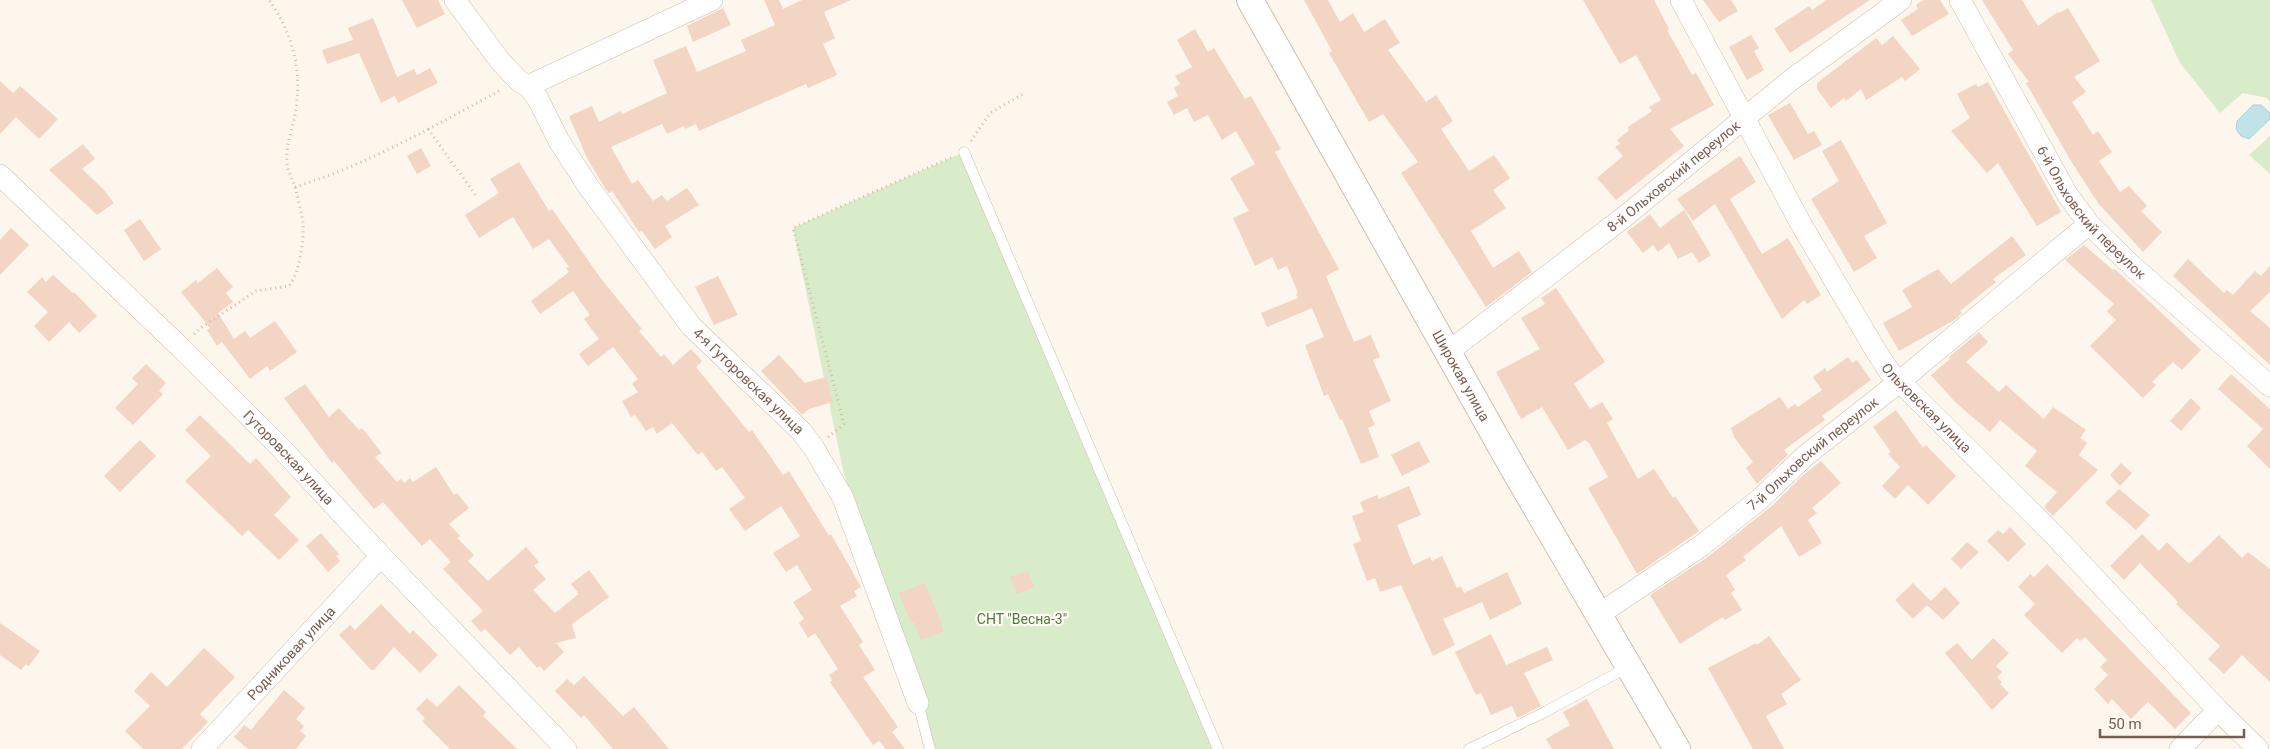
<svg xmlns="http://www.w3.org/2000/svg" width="2270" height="749" font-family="Roboto,sans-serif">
  <rect width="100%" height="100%" fill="#fdf6ec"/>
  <path fill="#d8ecc9" d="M 2151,0 L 2270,0 L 2270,102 L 2267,98 L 2243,93 L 2220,113 L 2180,63 Z
    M 2270,136 L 2270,174 L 2249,155 Z
    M 964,152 L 1218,749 L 924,749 L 913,704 L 843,470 L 793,228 Z"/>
  <path fill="#bfe3e8" stroke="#a5d3da" d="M 2253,105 L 2261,105 L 2270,113 L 2270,119 L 2249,139 L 2241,136 L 2236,129 L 2237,121 Z"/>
  <path fill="#f3d5c3" d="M 402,0 L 438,0 L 445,14 L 417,28 Z
    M 764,0 L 779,0 L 783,9 L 802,0 L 851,0 L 824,12 L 835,38 L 823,44 L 837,75 L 808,88 L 806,84 L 699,131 L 696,124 L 685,129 L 684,126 L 667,134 L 662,124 L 611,147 L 632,184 L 638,180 L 653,201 L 662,195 L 667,201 L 687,188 L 699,205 L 665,226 L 672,237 L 655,249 L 642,231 L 639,232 L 612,191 L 609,193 L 605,188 L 587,158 L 569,116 L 592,106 L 599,122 L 621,111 L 622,114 L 667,93 L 653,60 L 686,46 L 697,72 L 746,51 L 741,40 L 775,25 Z
    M 1304,0 L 1328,0 L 1340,22 L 1353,13 L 1364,32 L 1385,19 L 1400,43 L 1388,50 L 1426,102 L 1436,95 L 1453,121 L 1441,129 L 1469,171 L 1494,155 L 1510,178 L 1493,190 L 1506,208 L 1471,231 L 1493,268 L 1519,251 L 1532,272 L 1486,307 L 1401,173 L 1418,162 L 1383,114 L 1369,122 L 1329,53 L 1332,51 Z
    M 1583,0 L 1654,0 L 1669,29 L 1667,30 L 1692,75 L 1696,73 L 1714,105 L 1670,129 L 1684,146 L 1616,200 L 1597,178 L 1623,156 L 1615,147 L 1620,144 L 1617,140 L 1629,130 L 1628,127 L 1652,111 L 1649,107 L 1661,100 L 1636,55 L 1620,64 Z
    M 1703,0 L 1731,0 L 1738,11 L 1719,22 Z
    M 1826,0 L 1870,0 L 1790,53 L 1774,29 L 1809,6 L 1812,10 Z
    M 1924,0 L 1940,0 L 1949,14 L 1912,36 L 1901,20 L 1918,9 L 1916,5 Z
    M 1982,0 L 2022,0 L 2038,26 L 2058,12 L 2059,13 L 2068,8 L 2100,61 L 2074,77 L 2086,92 L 2072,102 L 2093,135 L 2098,131 L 2112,152 L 2099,161 L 2120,192 L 2129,186 L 2147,206 L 2141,211 L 2162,232 L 2143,252 L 2098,203 L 2071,161 L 2026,83 L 2029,82 L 2008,54 L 2013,50 Z
    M 723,8 L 731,25 L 693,42 L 687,26 Z
    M 373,18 L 397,77 L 414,69 L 417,75 L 430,68 L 438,83 L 398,103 L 395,96 L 381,103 L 359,53 L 327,64 L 322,50 L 353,40 L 348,28 Z
    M 1195,29 L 1208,52 L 1214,48 L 1245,99 L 1251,96 L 1281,149 L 1275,152 L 1339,269 L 1326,276 L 1354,342 L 1371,335 L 1380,357 L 1373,360 L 1391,401 L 1369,411 L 1375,425 L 1368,428 L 1379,457 L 1361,464 L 1342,419 L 1340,420 L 1328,394 L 1324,396 L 1305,345 L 1324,337 L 1312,308 L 1267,327 L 1261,313 L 1298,298 L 1296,294 L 1298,293 L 1287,266 L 1278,270 L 1272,257 L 1255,266 L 1233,218 L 1249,211 L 1230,178 L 1255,164 L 1236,131 L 1222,140 L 1208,115 L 1194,122 L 1187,108 L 1174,115 L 1167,102 L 1178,96 L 1174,88 L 1180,84 L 1175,76 L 1192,67 L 1177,40 Z
    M 1751,35 L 1759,48 L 1754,51 L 1764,70 L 1747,80 L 1729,47 Z
    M 1893,36 L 1920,69 L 1905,81 L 1902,77 L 1866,100 L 1861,89 L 1846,101 L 1844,98 L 1831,108 L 1817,89 L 1817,83 L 1876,38 L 1882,45 Z
    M 0,81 L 13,93 L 20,86 L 58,119 L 39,139 L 16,117 L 0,134 Z
    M 1988,82 L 2061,212 L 2037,226 L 1998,163 L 1987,173 L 1951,131 L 1970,118 L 1957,94 L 1976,84 L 1978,87 Z
    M 1790,103 L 1808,134 L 1814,131 L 1822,145 L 1794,160 L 1768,115 Z
    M 1841,140 L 1887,223 L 1864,236 L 1877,258 L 1854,272 L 1811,199 L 1839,181 L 1822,151 Z
    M 83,144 L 95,159 L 82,169 L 104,190 L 114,203 L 97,215 L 49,170 Z
    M 421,148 L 431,166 L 417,174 L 407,156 Z
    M 1740,156 L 1756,182 L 1730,199 L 1762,254 L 1788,238 L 1821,295 L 1807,304 L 1804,300 L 1782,319 L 1715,204 L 1693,221 L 1677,199 Z
    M 519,162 L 549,211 L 552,209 L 602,280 L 642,329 L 639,331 L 661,357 L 664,354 L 673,365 L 691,349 L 702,361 L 696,367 L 749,432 L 752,430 L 783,475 L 789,471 L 829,536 L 831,534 L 861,587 L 854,591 L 857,596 L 840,606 L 863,642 L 859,645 L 875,670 L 863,677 L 898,727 L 892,732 L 905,749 L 886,749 L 879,741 L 873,745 L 830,682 L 832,680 L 829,675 L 838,669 L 815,633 L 808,638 L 799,623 L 804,619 L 793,602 L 812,590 L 797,565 L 786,572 L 773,553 L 800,536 L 781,506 L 745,531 L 729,509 L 745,498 L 722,467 L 716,471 L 702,452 L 698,455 L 672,423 L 657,434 L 653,427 L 646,431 L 635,415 L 631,417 L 622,401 L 638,392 L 632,384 L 638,379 L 613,347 L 588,366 L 579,354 L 599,339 L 584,319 L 590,315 L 573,291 L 540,314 L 531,301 L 569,272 L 566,268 L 569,267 L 549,239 L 533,249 L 513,217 L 479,238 L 465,215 L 499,193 L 490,179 Z
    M 1684,210 L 1711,255 L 1699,263 L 1692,252 L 1678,259 L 1669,243 L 1658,252 L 1653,245 L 1643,253 L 1627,232 L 1650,214 L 1660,228 Z
    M 140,219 L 161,249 L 144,261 L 124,230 Z
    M 11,228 L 29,245 L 0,275 L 0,240 Z
    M 2012,236 L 2026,255 L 1993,279 L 1996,282 L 1960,311 L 1962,313 L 1956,319 L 1899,351 L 1883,323 L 1912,307 L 1902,290 L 1938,269 L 1951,284 Z
    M 2084,245 L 2113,270 L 2115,269 L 2201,350 L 2182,370 L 2173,362 L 2152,382 L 2156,385 L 2143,398 L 2090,346 L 2116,320 L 2107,311 L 2114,304 L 2065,260 Z
    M 2188,259 L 2224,293 L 2227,290 L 2233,295 L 2255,271 L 2261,276 L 2270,266 L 2270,292 L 2250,311 L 2270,328 L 2270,365 L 2173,276 Z
    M 217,268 L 233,287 L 226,293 L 233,302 L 218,313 L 234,339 L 245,331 L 250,338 L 275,321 L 297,352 L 270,371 L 267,366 L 250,379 L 222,342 L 217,346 L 207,330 L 210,328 L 181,292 L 196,280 L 198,283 Z
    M 53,275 L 73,293 L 74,292 L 97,316 L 79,333 L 69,322 L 49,342 L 34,326 L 48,312 L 27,292 L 42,277 L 46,282 Z
    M 718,276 L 738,315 L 714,325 L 695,287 Z
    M 1556,288 L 1605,362 L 1574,384 L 1590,409 L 1602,402 L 1613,419 L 1607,423 L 1638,479 L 1654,469 L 1673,498 L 1675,496 L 1699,531 L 1637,574 L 1588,488 L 1608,477 L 1589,443 L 1585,440 L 1568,450 L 1542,407 L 1521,419 L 1496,372 L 1540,349 L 1521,318 L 1545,304 L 1541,298 Z
    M 1979,332 L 1988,342 L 1966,362 L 1999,392 L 2006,385 L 2044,419 L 2053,407 L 2086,430 L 2080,438 L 2087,443 L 2079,455 L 2098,470 L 2053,516 L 2044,507 L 2057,492 L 2025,466 L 2037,451 L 2000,420 L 1990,432 L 1955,402 L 1931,375 L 1950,359 L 1949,357 Z
    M 779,355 L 805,383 L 826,377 L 833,402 L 809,409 L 802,415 L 761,371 Z
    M 1848,357 L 1852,363 L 1857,360 L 1871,380 L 1822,416 L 1825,420 L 1784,450 L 1788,455 L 1757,484 L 1746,468 L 1753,462 L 1734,437 L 1731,428 L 1780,397 L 1788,409 L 1795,404 L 1798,407 L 1822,390 L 1813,377 L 1825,368 L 1827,372 Z
    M 146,364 L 166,383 L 159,391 L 163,394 L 133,425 L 115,408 L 138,384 L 132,378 Z
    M 2231,374 L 2270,409 L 2270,469 L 2247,446 L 2263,429 L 2218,389 Z
    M 305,384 L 329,417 L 339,408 L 359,430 L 362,428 L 382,453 L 375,457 L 397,482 L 401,479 L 404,483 L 410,478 L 413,482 L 436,467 L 454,495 L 457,493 L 469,508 L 449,524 L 460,536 L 457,538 L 474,555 L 468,561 L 488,581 L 526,547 L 539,562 L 534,566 L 546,579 L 533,590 L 555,613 L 579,594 L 571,584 L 589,570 L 609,597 L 572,624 L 576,638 L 556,643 L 564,652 L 544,671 L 540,666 L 537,668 L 519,647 L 510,655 L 485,629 L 481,632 L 471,621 L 483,611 L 443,569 L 451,562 L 430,539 L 422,546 L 383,502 L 374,509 L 334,461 L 332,463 L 284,398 Z
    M 2191,398 L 2201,408 L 2181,431 L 2170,421 Z
    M 1896,410 L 1923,448 L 1926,445 L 1956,476 L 1928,505 L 1908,485 L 1895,499 L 1882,486 L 1900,467 L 1888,454 L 1891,452 L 1873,427 Z
    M 200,415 L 250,464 L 256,458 L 291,497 L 274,515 L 299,540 L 279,560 L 248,530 L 242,536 L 185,481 L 211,456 L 185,430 Z
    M 140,440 L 156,456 L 120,492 L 104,476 Z
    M 1419,441 L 1430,462 L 1402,476 L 1391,455 Z
    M 1821,461 L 1841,483 L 1812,508 L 1817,513 L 1808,520 L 1822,543 L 1799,557 L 1781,526 L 1743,557 L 1746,560 L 1726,575 L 1735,590 L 1731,593 L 1742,610 L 1725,620 L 1723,617 L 1680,644 L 1650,595 L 1709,556 L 1773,505 L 1802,476 Z
    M 2121,463 L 2132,473 L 2120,486 L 2110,475 Z
    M 1409,486 L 1421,515 L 1397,525 L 1413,565 L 1430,557 L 1432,561 L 1442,556 L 1457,588 L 1461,586 L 1464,593 L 1507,572 L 1522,604 L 1490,620 L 1482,602 L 1443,619 L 1455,645 L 1433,656 L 1401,585 L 1380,592 L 1375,578 L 1367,581 L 1353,544 L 1361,541 L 1352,516 L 1364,512 L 1360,502 L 1377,495 L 1379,499 Z
    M 2119,489 L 2150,515 L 2136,530 L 2105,503 Z
    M 2010,527 L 2026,544 L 2008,562 L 1987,541 L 1998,530 L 2003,534 Z
    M 321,533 L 339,554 L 336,556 L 340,561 L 328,572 L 306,546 Z
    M 2142,534 L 2159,551 L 2167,542 L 2188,563 L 2191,562 L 2219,535 L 2242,558 L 2248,552 L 2270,569 L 2270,682 L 2242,655 L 2224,674 L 2208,659 L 2220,646 L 2176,604 L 2178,602 L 2140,563 L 2124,580 L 2110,566 Z
    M 1967,542 L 1979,552 L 1961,569 L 1951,559 Z
    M 2047,564 L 2191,713 L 2175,729 L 2148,702 L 2131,719 L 2112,699 L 2108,704 L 2094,689 L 2108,675 L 2100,667 L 2107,660 L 2085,637 L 2080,641 L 2077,638 L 2062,653 L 2024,615 L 2035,604 L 2018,587 L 2030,574 L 2034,577 Z
    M 1028,571 L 1034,587 L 1017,594 L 1010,577 Z
    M 925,583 L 944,631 L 921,640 L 914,622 L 911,623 L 899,593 Z
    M 1913,583 L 1931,601 L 1945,587 L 1960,603 L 1943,620 L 1927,605 L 1913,619 L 1895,600 Z
    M 381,604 L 410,634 L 413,630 L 438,655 L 420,673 L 394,647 L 374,670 L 371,670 L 339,635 L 350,625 L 355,630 Z
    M 0,623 L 40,651 L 29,666 L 26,664 L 21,670 L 0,655 Z
    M 1491,634 L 1506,665 L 1547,647 L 1553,660 L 1524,673 L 1541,706 L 1517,718 L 1512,706 L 1491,715 L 1481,693 L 1476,695 L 1455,652 Z
    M 1769,636 L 1801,680 L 1781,694 L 1787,704 L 1766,716 L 1784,749 L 1753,749 L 1708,668 L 1756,643 L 1757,645 Z
    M 1993,638 L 2009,653 L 1996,666 L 2002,672 L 1997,677 L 2002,682 L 2000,684 L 2009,693 L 1992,710 L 1945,653 L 1957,643 L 1972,660 Z
    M 204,648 L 235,677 L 200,714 L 208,722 L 182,749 L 143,749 L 125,731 L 150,706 L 134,691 L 151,672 L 167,687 Z
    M 584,676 L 623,716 L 634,707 L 669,749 L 613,749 L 584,715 L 581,718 L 555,691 L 567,679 L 574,685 Z
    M 459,685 L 486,712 L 483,716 L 517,749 L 450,749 L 422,721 L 425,718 L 416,709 L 427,698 L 437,707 Z
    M 284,690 L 305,708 L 296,719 L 304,726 L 300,731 L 306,736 L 296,749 L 248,749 L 234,737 L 244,725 L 251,730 Z
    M 1587,699 L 1614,749 L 1552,749 L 1546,739 L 1570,725 L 1563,712 Z"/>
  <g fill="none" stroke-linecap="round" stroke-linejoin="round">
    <defs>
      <path id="service" d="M 964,152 L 1218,749
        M 918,703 L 930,749
        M 1469,749 L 1543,713 L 1628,667"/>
      <g id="minor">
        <path id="s1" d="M 455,0 L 500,61 L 519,81 L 528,86 L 538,99 L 559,141 L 588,186 L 691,326 L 801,431 L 814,448 L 843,498 L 918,703"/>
        <path id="s2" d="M 1681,0 L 1801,224 L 1876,351 L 1889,371 L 2057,538 L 2218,710 L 2258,749"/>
        <path id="s3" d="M 1960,0 L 2067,194 L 2089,224 L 2131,265 L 2270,386"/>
        <path d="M 528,86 L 712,0"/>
        <path id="s4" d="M 0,175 L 181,348 L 283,450 L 381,556 L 566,749"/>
        <path id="s5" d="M 1448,352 L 1624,217 L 1791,80 L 1901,0"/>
        <path id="s6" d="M 1598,615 L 1701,546 L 1760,499 L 1805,456 L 1899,382 L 2089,224"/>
        <path id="s7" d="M 202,749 L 381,556"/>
        <path d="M 2180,749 L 2218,710"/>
      </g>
      <g id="tertiary">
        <path id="s8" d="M 1250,0 L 1513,468 L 1677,749"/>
      </g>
    </defs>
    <use href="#service" stroke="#d1beb0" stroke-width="11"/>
    <use href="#minor" stroke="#d1beb0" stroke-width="22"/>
    <use href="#tertiary" stroke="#d1beb0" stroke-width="28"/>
    <path stroke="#d9b8a5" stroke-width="3" stroke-dasharray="1 4" stroke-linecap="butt" d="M 428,129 L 477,197
      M 971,141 L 990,113 L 1025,93
      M 295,187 C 367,165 434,126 501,90
      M 194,334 L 202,327 L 256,291 L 289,286 C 300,272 304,241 303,223 C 302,213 298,200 296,190 C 294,181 288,173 287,164 C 285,145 294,127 296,108 C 302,69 292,32 269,0
      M 828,437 L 844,424 L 793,228 L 952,157"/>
    <use href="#service" stroke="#fff" stroke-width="10"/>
    <use href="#minor" stroke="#fff" stroke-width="21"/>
    <use href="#tertiary" stroke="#fff" stroke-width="26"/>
  </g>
  <g text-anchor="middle" stroke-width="4.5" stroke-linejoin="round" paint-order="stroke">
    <g font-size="14" fill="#7a5c4d" stroke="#fffaf3">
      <text dy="5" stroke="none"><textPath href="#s5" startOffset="286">8-й Ольховский переулок</textPath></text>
      <text dy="5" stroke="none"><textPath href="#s3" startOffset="251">6-й Ольховский переулок</textPath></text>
      <text dy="5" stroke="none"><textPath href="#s8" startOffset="431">Широкая улица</textPath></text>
      <text dy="5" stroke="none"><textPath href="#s1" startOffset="484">4-я Гуторовская улица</textPath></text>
      <text dy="5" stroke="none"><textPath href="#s2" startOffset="478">Ольховская улица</textPath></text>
      <text dy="5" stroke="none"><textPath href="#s6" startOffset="269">7-й Ольховский переулок</textPath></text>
      <text dy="5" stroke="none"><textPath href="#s4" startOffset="404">Гуторовская улица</textPath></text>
      <text dy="5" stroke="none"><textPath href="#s7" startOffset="131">Родниковая улица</textPath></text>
    </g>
    <g font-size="14" fill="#537a41" stroke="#fffaf3">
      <text x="1022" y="624">СНТ "Весна-3"</text>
    </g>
  </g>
  <path d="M2100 729v8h144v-8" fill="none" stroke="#7a5c4d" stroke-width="2.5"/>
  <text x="2108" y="729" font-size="15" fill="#7a5c4d" stroke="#fffaf3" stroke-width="4" paint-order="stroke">50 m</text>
</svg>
